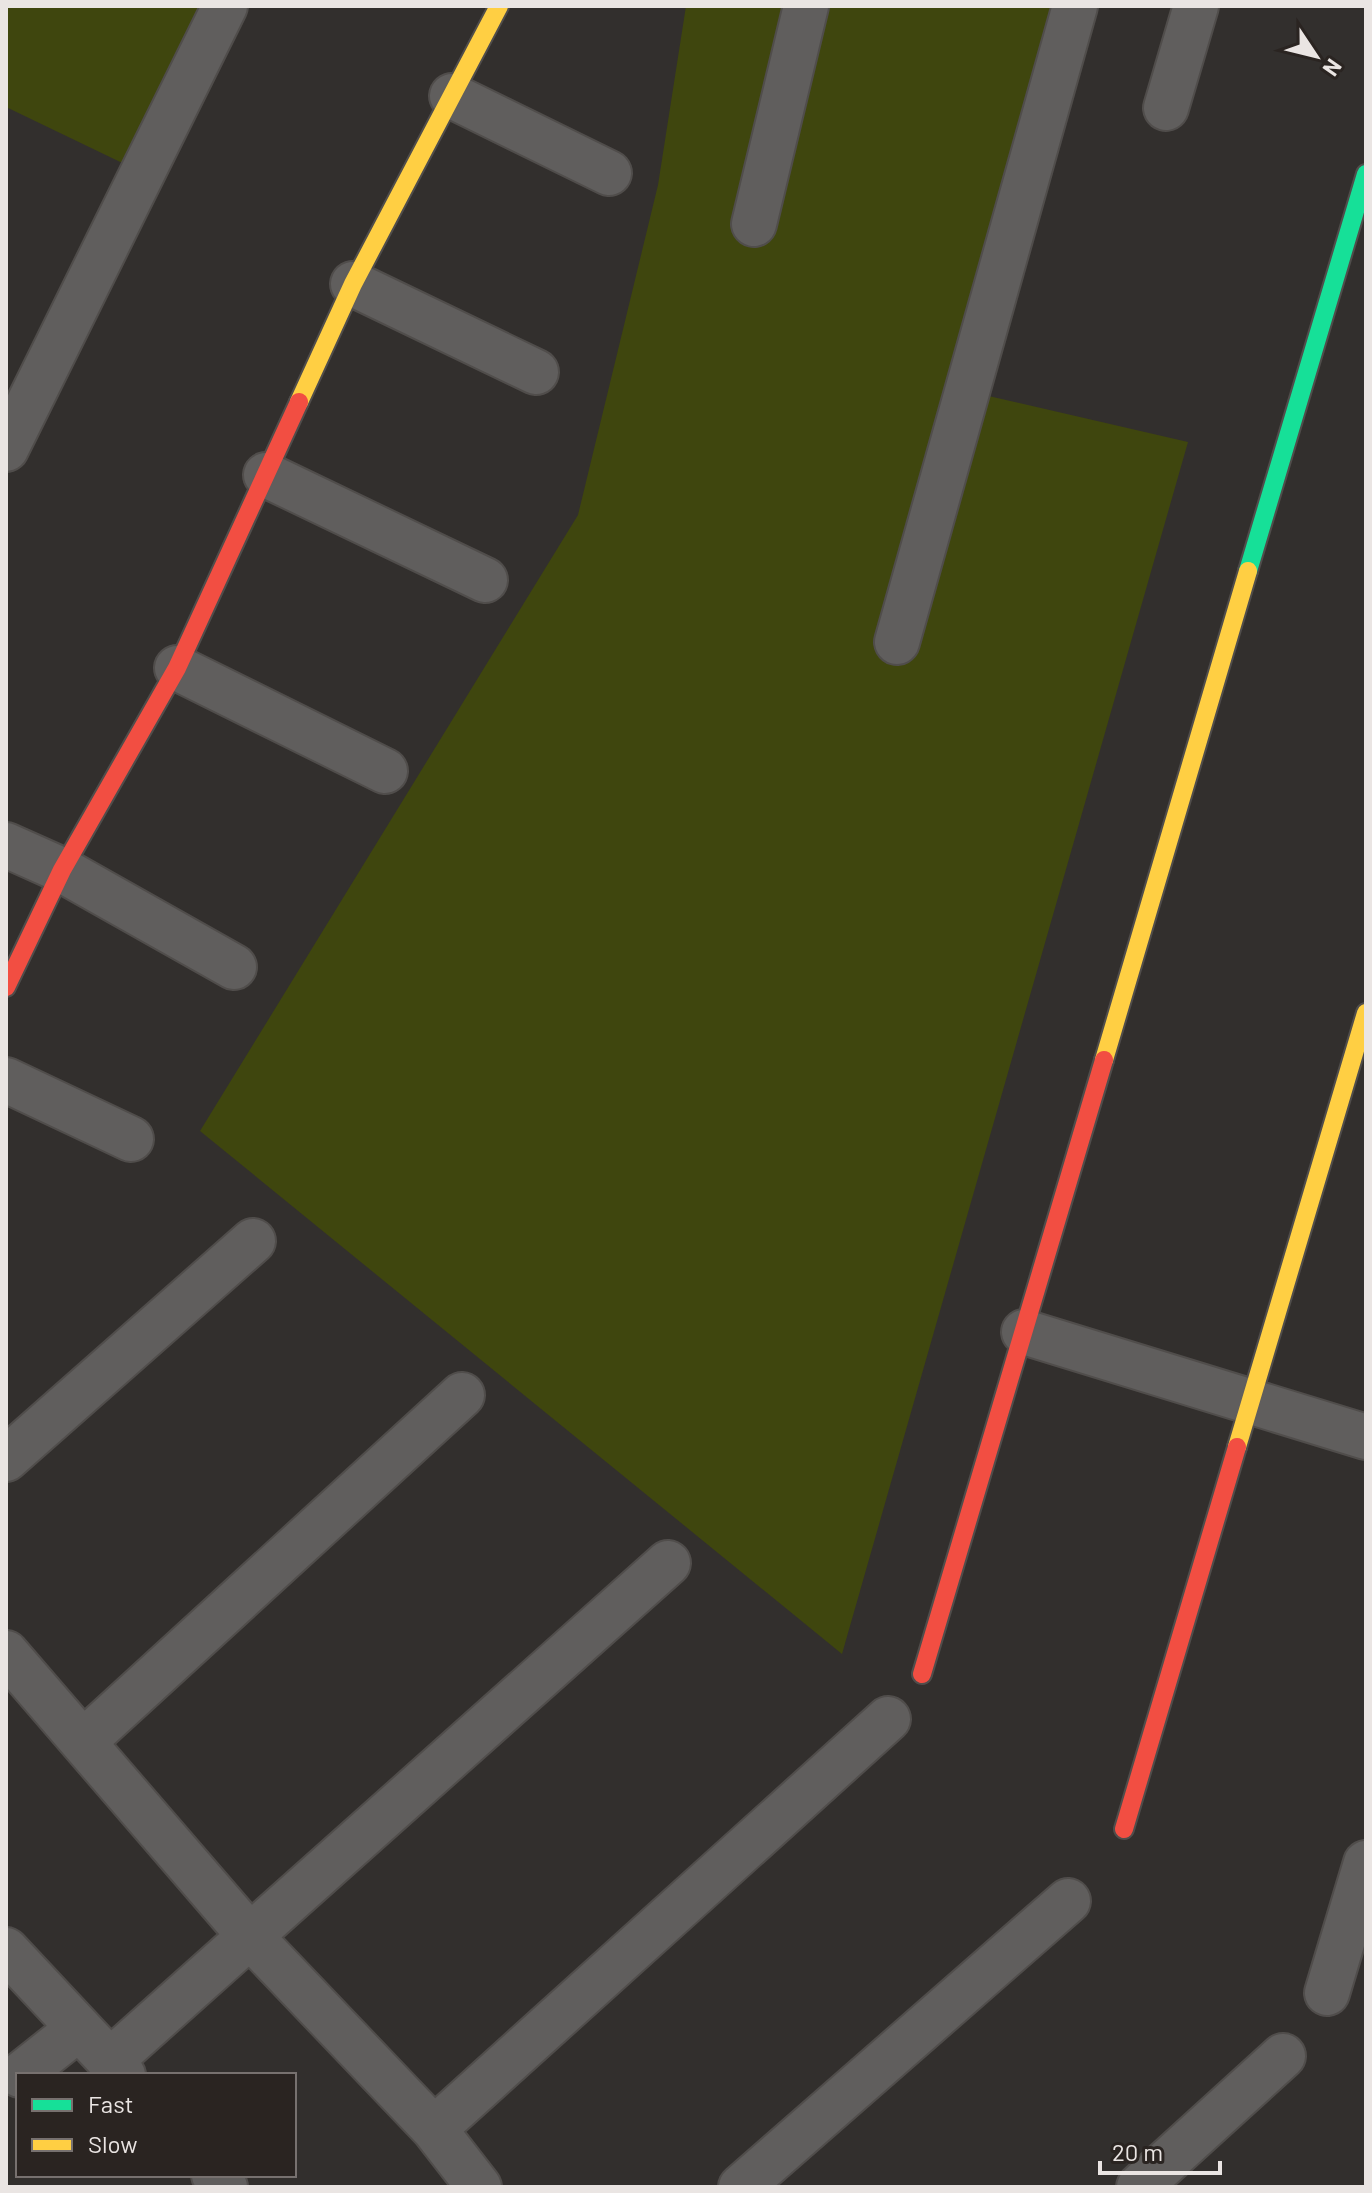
<svg xmlns="http://www.w3.org/2000/svg" width="1372" height="2193" font-family="Barlow,sans-serif">
  <rect width="100%" height="100%" fill="#322f2d"/>
  <path fill="#3f460e" d="M 6,6 L 219,6 L 139,171 L 6,107 Z
    M 686,6 L 1078,6 L 958,389 L 1188,442 L 842,1654 L 200,1131 L 578,515 L 658,185 Z"/>
  <g fill="none" stroke-linecap="round" stroke-linejoin="round">
    <defs>
      <path id="street" d="M 452,96 L 609,173
        M 1166,108 L 1196,6
        M 754,224 L 806,6
        M 353,284 L 536,372
        M 6,449 L 225,6
        M 266,475 L 485,580
        M 897,642 L 1075,6
        M 177,668 L 385,771
        M 6,845 L 62,870 L 234,967
        M 6,1080 L 131,1139
        M 1024,1332 L 1366,1437
        M 6,1459 L 253,1241
        M 6,1653 L 249,1935 L 434,2129 L 479,2187
        M 83,1742 L 462,1395
        M 6,1950 L 123,2075
        M 1327,1993 L 1366,1863
        M 110,2061 L 668,1563
        M 20,2075 L 78,2029
        M 434,2129 L 888,1719
        M 214,2175 L 225,2187
        M 741,2187 L 1068,1901
        M 1139,2187 L 1283,2056"/>
      <path id="fast" d="M 1248,571 L 1366,174"/>
      <path id="slow" d="M 299,402 L 353,284 L 499,6
        M 1104,1060 L 1248,571
        M 1237,1447 L 1366,1013"/>
      <path id="jam" d="M 6,987 L 62,870 L 177,668 L 299,402
        M 922,1674 L 1104,1060
        M 1124,1829 L 1237,1447"/>
    </defs>
    <use href="#street" stroke="#504d4b" stroke-width="48"/>
    <use href="#fast" stroke="#504d4b" stroke-width="22"/>
    <use href="#slow" stroke="#504d4b" stroke-width="22"/>
    <use href="#jam" stroke="#504d4b" stroke-width="22"/>
    <use href="#street" stroke="#605e5d" stroke-width="44"/>
    <use href="#fast" stroke="#16e098" stroke-width="18"/>
    <use href="#slow" stroke="#ffcf43" stroke-width="18"/>
    <use href="#jam" stroke="#f24e42" stroke-width="18"/>
  </g>
  <rect width="1372" height="2193" fill="none" stroke="#eae5e3" stroke-width="16"/>
  <rect x="16" y="2073" width="280" height="104" fill="#2a2421" stroke="#77716f" stroke-width="2"/>
  <rect x="32" y="2099" width="40" height="12" fill="#16e098" stroke="#77716f" stroke-width="2"/>
  <text x="88" y="2113" font-size="24" fill="#eae5e3">Fast</text>
  <rect x="32" y="2139" width="40" height="12" fill="#ffcf43" stroke="#77716f" stroke-width="2"/>
  <text x="88" y="2153" font-size="24" fill="#eae5e3">Slow</text>
  <g transform="translate(1316 56) rotate(125)" stroke="#2a2421" stroke-width="6" paint-order="stroke">
  <path d="M0-6L14 30L0 20L-14 30Z" fill="#eae5e3"/>
  <text y="-12" font-size="22" font-weight="bold" text-anchor="middle" fill="#eae5e3">N</text>
  </g>
  <path d="M1100 2161v12h120v-12" fill="none" stroke="#eae5e3" stroke-width="4"/>
  <text x="1112" y="2161" font-size="24" fill="#eae5e3" stroke="#2a2421" stroke-width="6" paint-order="stroke">20 m</text>
</svg>
